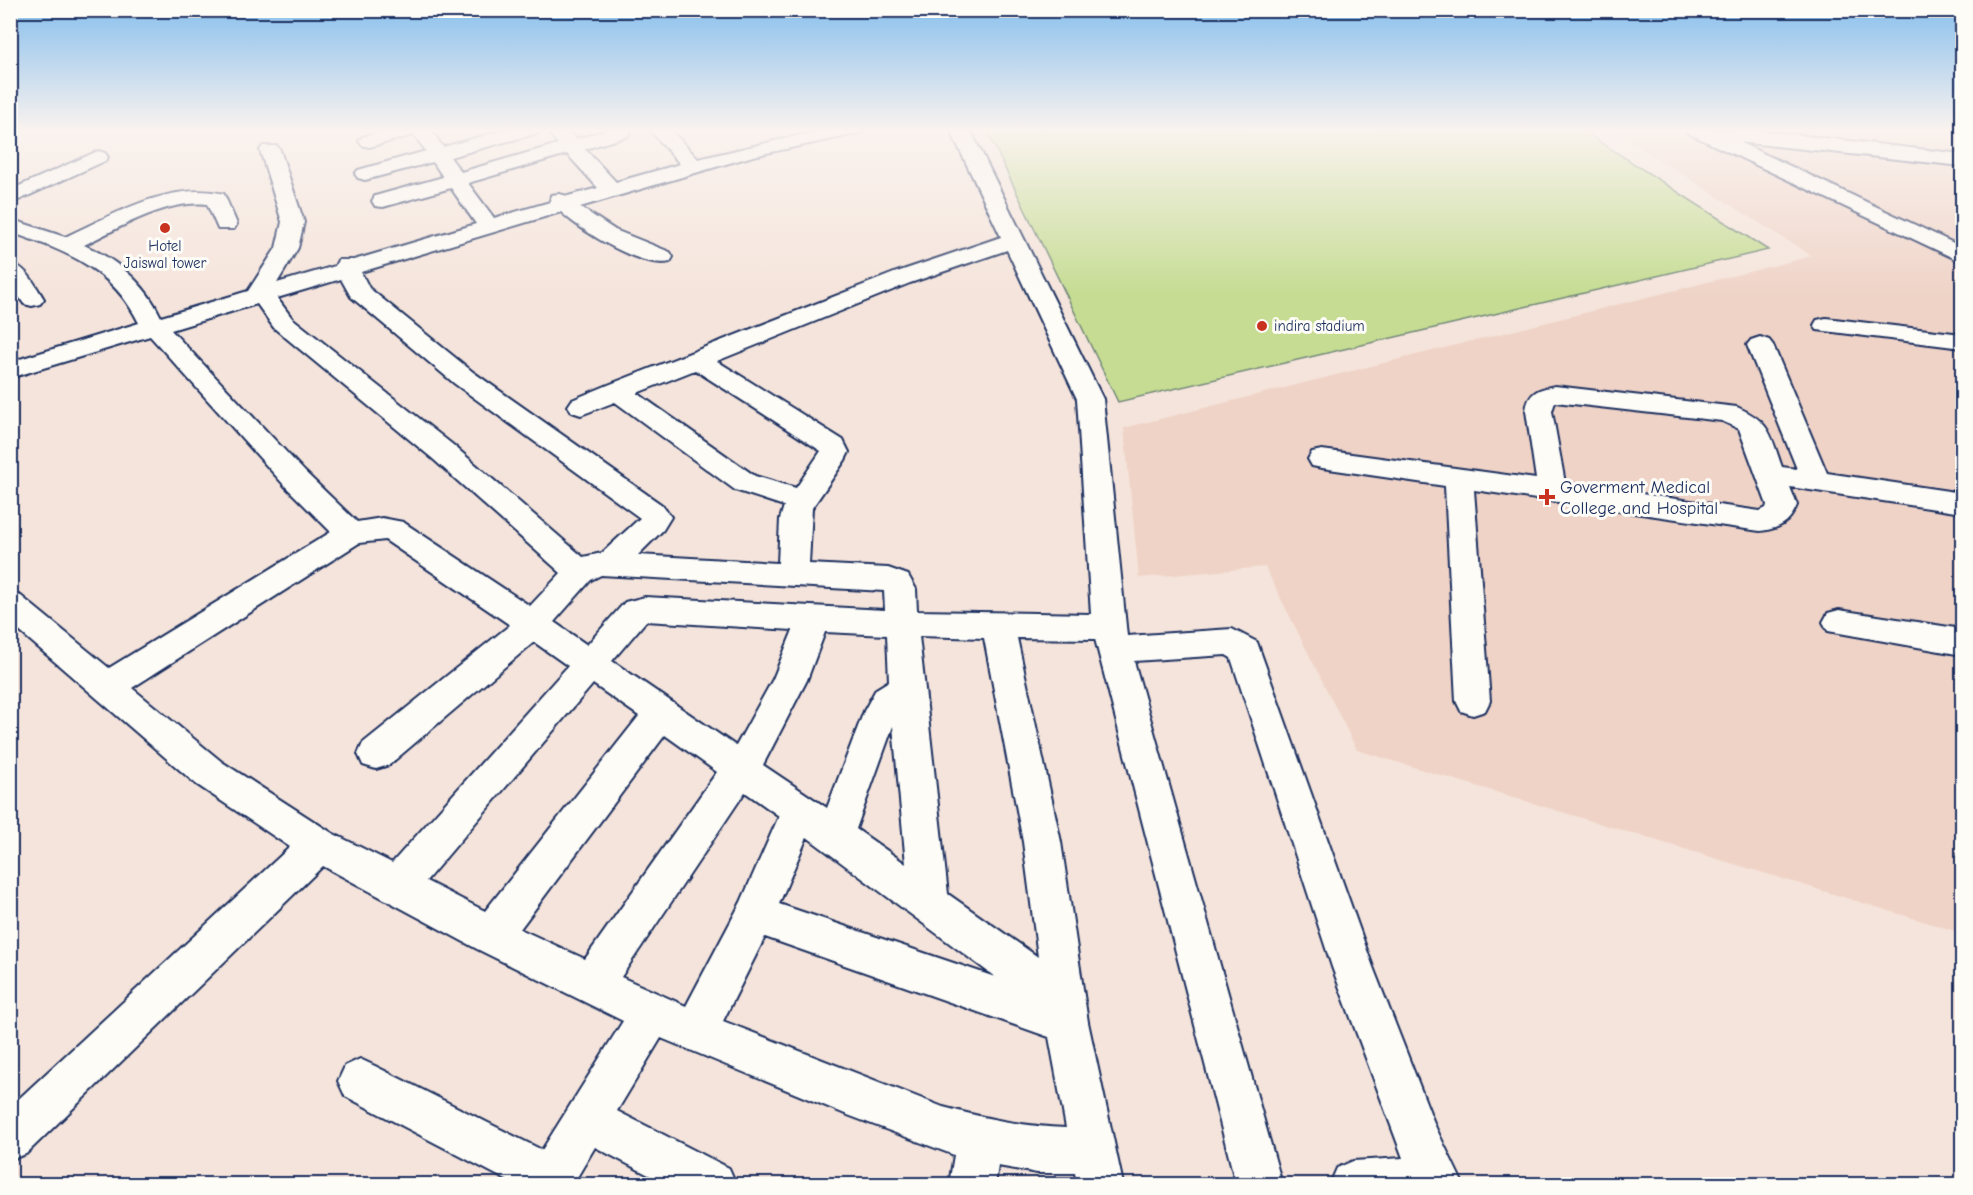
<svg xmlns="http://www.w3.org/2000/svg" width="1973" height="1195" font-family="'Comic Neue',sans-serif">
  <rect width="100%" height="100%" fill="#f5e4db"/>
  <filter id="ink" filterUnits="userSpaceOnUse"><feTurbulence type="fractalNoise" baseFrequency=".0167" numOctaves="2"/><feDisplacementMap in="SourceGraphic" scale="12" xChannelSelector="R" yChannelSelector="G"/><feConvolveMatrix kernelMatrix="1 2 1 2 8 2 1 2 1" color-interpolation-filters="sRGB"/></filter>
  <g filter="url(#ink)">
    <path fill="#efd3c7" d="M 1610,129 L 1962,129 L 1962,933 L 1357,750 L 1265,567 L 1139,578 L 1124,428 L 1812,256 Z"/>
    <path fill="#c5dc92" stroke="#708678" stroke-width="1.5" d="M 986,129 L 1580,129 L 1768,250 L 1118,402 Z"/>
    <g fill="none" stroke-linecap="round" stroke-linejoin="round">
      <defs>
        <path id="minor" d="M 390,129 L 430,129 L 443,147 L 508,129 L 541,129 L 538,133 L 450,157 L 461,172 L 558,144 L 550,134 L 553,130 L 567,130 L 576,139 L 610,129 L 629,129 L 631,132 L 628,136 L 585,149 L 616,182 L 680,164 L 649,129 L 670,129 L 698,159 L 826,129 L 864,129 L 861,133 L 753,156 L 580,207 L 615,230 L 670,252 L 673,257 L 670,262 C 641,269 582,231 561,212 L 361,272 L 369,288 L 473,372 L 662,505 L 671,517 L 663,530 L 638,555 L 778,563 L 780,519 L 784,506 L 735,490 L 615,402 L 581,415 L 572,412 L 568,406 L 572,400 L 608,385 L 894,273 L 1001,237 L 950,129 L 970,129 L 1103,399 L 1127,636 L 1232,629 L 1257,642 L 1373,967 L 1436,1128 L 1463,1184 L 1330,1184 L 1337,1168 L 1353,1161 L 1403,1158 L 1332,967 L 1231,658 L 1226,655 L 1134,661 L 1282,1184 L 1236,1184 L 1095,639 L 1017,638 L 1061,842 L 1088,1022 L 1123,1184 L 1077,1184 L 1075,1173 L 1037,1173 L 998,1166 L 995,1184 L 949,1184 L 954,1155 L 845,1114 L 661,1038 L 617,1111 L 729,1168 L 736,1184 L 666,1184 L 595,1147 L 573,1184 L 514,1184 L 345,1096 L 338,1081 L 345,1066 L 360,1059 L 375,1066 L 542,1150 L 623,1021 L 477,949 L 323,866 L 26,1154 L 10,1160 L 10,1107 L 290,847 L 196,784 L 10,623 L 10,592 L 21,596 L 109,668 L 331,532 L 285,486 L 150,336 L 10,378 L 10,362 L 139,323 C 112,268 66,251 10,232 L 10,219 L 65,237 C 113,215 169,181 224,194 L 237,224 L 234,229 L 218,229 L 207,204 C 164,200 122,227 84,245 C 117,260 146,284 161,317 L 248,291 L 276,248 L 282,222 L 260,150 L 263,146 L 277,146 L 280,150 L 304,222 L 298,248 L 277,283 L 335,266 L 338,260 L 354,260 L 476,224 L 451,188 L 383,207 L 375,206 L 372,201 L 375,196 L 443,177 L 433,162 L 365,180 L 358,178 L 355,174 L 358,170 L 426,151 L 414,135 L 369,147 L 362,145 L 359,141 L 362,137 ZM 567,154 L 598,188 L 568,196 L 559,194 L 551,195 L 550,202 L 494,218 L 468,183 ZM 1007,250 L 1077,399 L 1091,614 L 917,611 L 916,589 L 908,575 L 888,568 L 809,564 L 812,508 L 845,460 L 849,452 L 843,440 L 717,361 L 910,283 ZM 341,279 L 351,297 L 455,384 L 640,518 L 602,553 L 583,557 L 453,445 L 292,318 L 277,298 ZM 257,304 L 274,328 L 433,459 L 561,573 L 530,606 L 403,522 L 382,518 L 357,522 L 305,472 L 171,330 ZM 695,370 L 821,451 L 796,488 L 755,476 L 637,393 ZM 385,540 L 510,625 L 363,743 L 358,754 L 363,765 L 376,769 L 389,765 L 534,642 L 568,666 L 392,863 L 332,833 L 222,762 L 132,688 L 359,543 ZM 601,575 L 884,591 L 885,610 L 645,597 L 625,602 L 587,645 L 554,622 L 591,580 ZM 646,621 L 793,630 L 773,679 L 736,746 L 612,661 ZM 825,632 L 887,635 L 889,681 L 876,689 L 864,711 L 827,808 L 763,765 L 807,680 ZM 919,636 L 984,638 L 1023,842 L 1038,957 L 948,894 ZM 593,684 L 639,716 L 485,911 L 426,881 ZM 893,726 L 906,864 L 856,829 ZM 665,735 L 717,772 L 585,959 L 520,929 ZM 745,792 L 779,816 L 741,902 L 686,1006 L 621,977 ZM 807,837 L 995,977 L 779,904 ZM 765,937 L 1049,1037 L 1066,1128 C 1024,1127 984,1118 943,1107 L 723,1021 Z
          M 1685,129 L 1764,131 L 1962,154 L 1962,166 L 1739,142 L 1962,247 L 1962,262 L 1688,133 Z
          M 98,151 L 105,153 L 108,157 L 105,161 L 10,204 L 10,190 Z
          M 10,263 C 27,267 35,285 44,299 L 40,304 L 32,306 L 24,304 L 10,284 Z
          M 1826,318 L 1962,334 L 1962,348 L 1817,330 L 1814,325 L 1817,320 Z
          M 1760,337 L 1769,340 L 1773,345 L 1827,473 L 1962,493 L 1962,513 L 1790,487 L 1797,505 C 1790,523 1779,529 1760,531 L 1474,490 L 1490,701 L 1485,711 L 1473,715 L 1461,711 L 1456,701 L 1445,486 L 1322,468 L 1312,466 L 1308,459 L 1312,452 L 1322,450 L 1536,479 L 1526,411 C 1528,392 1538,389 1555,386 L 1737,407 C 1771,422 1770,434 1782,467 L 1797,469 L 1747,345 L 1751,340 ZM 1555,402 L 1722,421 L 1739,429 L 1767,505 L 1766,508 L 1760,511 L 1565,483 L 1552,411 Z
          M 1839,610 L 1962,629 L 1962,655 L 1828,631 L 1823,622 L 1828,613 Z"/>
      </defs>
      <use href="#minor" stroke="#1b2f5e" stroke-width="4"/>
      <use href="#minor" fill="#fdfcf7" fill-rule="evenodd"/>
    </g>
  </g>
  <linearGradient id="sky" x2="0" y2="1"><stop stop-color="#87bfed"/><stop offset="0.44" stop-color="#faf3ef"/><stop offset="1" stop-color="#faf3ef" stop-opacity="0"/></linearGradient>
  <rect width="1973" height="296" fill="url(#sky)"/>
  <g fill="#c8321e" stroke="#fdfcf7" stroke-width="2">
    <circle cx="165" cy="228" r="6"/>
    <circle cx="1262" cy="326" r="6"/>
    <path d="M1544 488h6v6h6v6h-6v6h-6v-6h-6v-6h6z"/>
  </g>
  <g text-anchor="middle" stroke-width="6" stroke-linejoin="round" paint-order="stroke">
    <g font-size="15" fill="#1b2f5e" stroke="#fdfcf7">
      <text x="165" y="251">Hotel<tspan x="165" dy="17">Jaiswal tower</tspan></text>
      <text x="1274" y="331" text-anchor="start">indira stadium</text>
    </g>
    <g font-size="18" fill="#1b2f5e" stroke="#fdfcf7" text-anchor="start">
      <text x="1560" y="493">Goverment Medical<tspan x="1560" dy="21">College and Hospital</tspan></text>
    </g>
  </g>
  <rect width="1973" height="1195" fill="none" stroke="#fdfcf7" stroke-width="36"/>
  <rect x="18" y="18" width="1937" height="1159" fill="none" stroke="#1b2f5e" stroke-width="2" filter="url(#ink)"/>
</svg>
